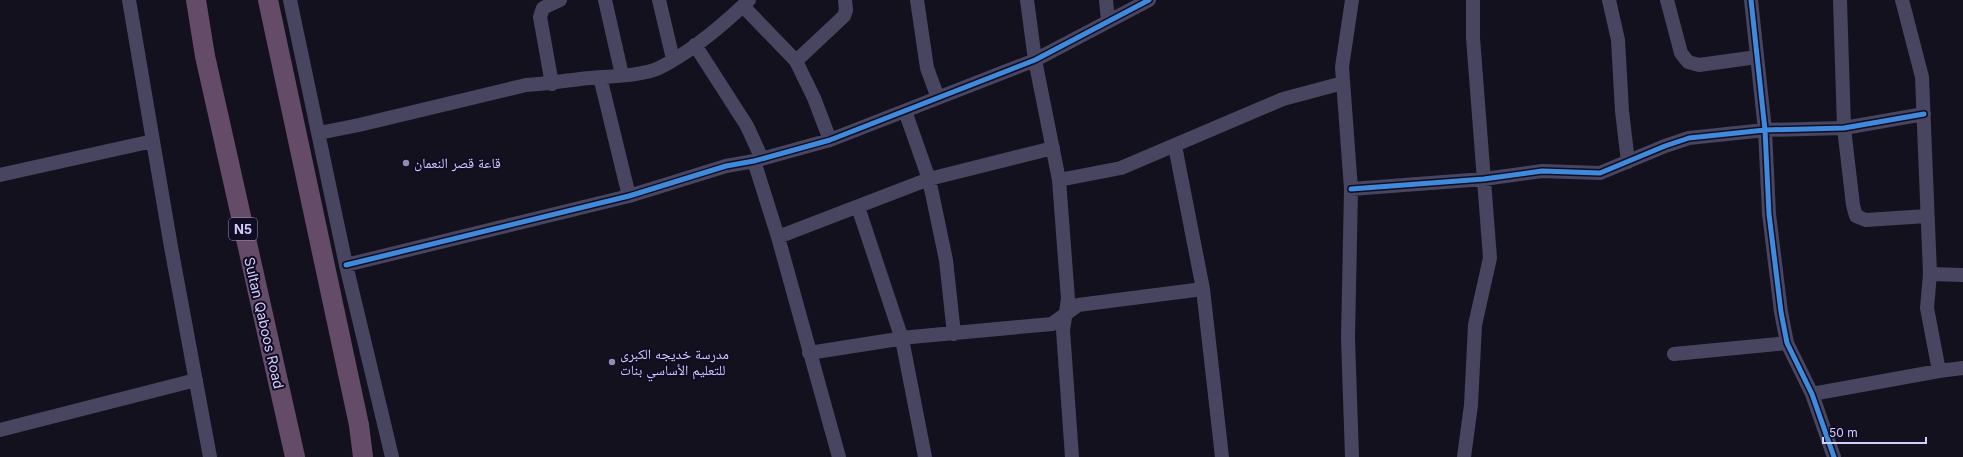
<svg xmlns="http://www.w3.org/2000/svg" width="1963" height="457" font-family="Inter,'Noto Naskh Arabic',sans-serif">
  <rect width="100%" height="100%" fill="#14111e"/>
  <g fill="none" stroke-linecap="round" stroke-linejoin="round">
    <path stroke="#47455f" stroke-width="14" d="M 129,0 L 171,247 L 210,457
      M 290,0 L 346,265 L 392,457
      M 605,0 L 622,75
      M 659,0 L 673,59
      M 917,0 L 927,68 L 938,98
      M 1027,0 L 1035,60 L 1059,180 L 1068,299 L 1063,330 L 1072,457
      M 1106,0 L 1108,21
      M 1609,0 L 1618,40 L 1622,111 L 1628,162
      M 1667,0 L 1681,53 L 1688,62 L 1699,65 L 1757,57
      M 1751,0 L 1765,130 L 1769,214 L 1781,312 L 1787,343 L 1812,394 L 1834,457
      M 1840,0 L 1844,128 L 1853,205 L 1856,216 L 1866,220 L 1927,216
      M 1902,0 L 1922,77 L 1930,274 L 1927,308 L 1939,371
      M 743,6 L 796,61 L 814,98 L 830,140
      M 695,45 L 747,126 L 762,159
      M 796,61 L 844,16 L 846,10 L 845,0
      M 600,77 L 629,196
      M 552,84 L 540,17 L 543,8 L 560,0
      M 905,111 L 929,179 L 946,260 L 954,334
      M 319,133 L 359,125 L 526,85 C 544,84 562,81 580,79 C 602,76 640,77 659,68 C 693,51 722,26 749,0
      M 1175,146 L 1203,289 L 1222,457
      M 754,161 L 778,237 L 839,457
      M 0,175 L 153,141
      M 1059,180 L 1121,168 L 1283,99 L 1343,83
      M 1351,189 L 1484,179 L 1542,171 L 1600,173 L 1665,146 L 1689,138 L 1765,130 L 1844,128 L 1924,114
      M 858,207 L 902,339 L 925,457
      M 778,237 L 929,179 L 1053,148
      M 346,265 L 629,196 L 726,166 L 754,161 L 830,140 L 1035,60 L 1149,0
      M 1930,274 L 1963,275
      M 809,353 L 911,337 L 1052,324 L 1078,305 L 1203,289
      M 1674,354 L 1787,343
      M 1812,394 L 1939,371 L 1963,368
      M 0,430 L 196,380
      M 1352,457 L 1348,338 L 1351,189 L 1342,67 L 1352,0
      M 1464,457 L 1471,405 L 1475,325 L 1490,258 L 1473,38 L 1473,0"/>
    <path stroke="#644c68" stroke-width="20" d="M 196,0 L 205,56 L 295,457
      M 268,0 L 359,425 L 363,457"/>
    <defs>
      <path id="cycleway" d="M 1751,0 L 1765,130 L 1769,214 L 1781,312 L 1787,343 L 1812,394 L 1834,457
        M 1351,189 L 1484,179 L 1542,171 L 1600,173 L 1665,146 L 1689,138 L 1765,130 L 1844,128 L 1924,114
        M 346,265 L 629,196 L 726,166 L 754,161 L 830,140 L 1035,60 L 1149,0"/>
    </defs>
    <use href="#cycleway" stroke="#100c23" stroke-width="8"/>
    <use href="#cycleway" stroke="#408adc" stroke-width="5"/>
  </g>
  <g fill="#918cb0" stroke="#100c23" stroke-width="1.5">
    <circle cx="406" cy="163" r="4"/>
    <circle cx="612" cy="362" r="4"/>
  </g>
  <g text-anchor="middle" stroke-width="4" stroke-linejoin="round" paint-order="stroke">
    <rect fill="#100c23" stroke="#9994bd" stroke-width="1" x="229" y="218" width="28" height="22" rx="3"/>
    <g font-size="13" font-weight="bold" fill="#d4ceff">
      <text x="243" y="234">N5</text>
    </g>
    <g font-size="14" fill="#d4ceff" stroke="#100c23" text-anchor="start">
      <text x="414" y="168">قاعة قصر النعمان</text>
      <text x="620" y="359">مدرسة خديجه الكبرى<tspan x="620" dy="16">للتعليم الأساسي بنات</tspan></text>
    </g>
    <g font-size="14" fill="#d4ceff" stroke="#100c23">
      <text transform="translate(264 323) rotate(77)" y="5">Sultan Qaboos Road</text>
    </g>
  </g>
  <path d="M1823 437v6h103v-6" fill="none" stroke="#d4ceff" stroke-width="2"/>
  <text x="1829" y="437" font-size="12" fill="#d4ceff" stroke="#100c23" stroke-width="3" paint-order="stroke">50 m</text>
</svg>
